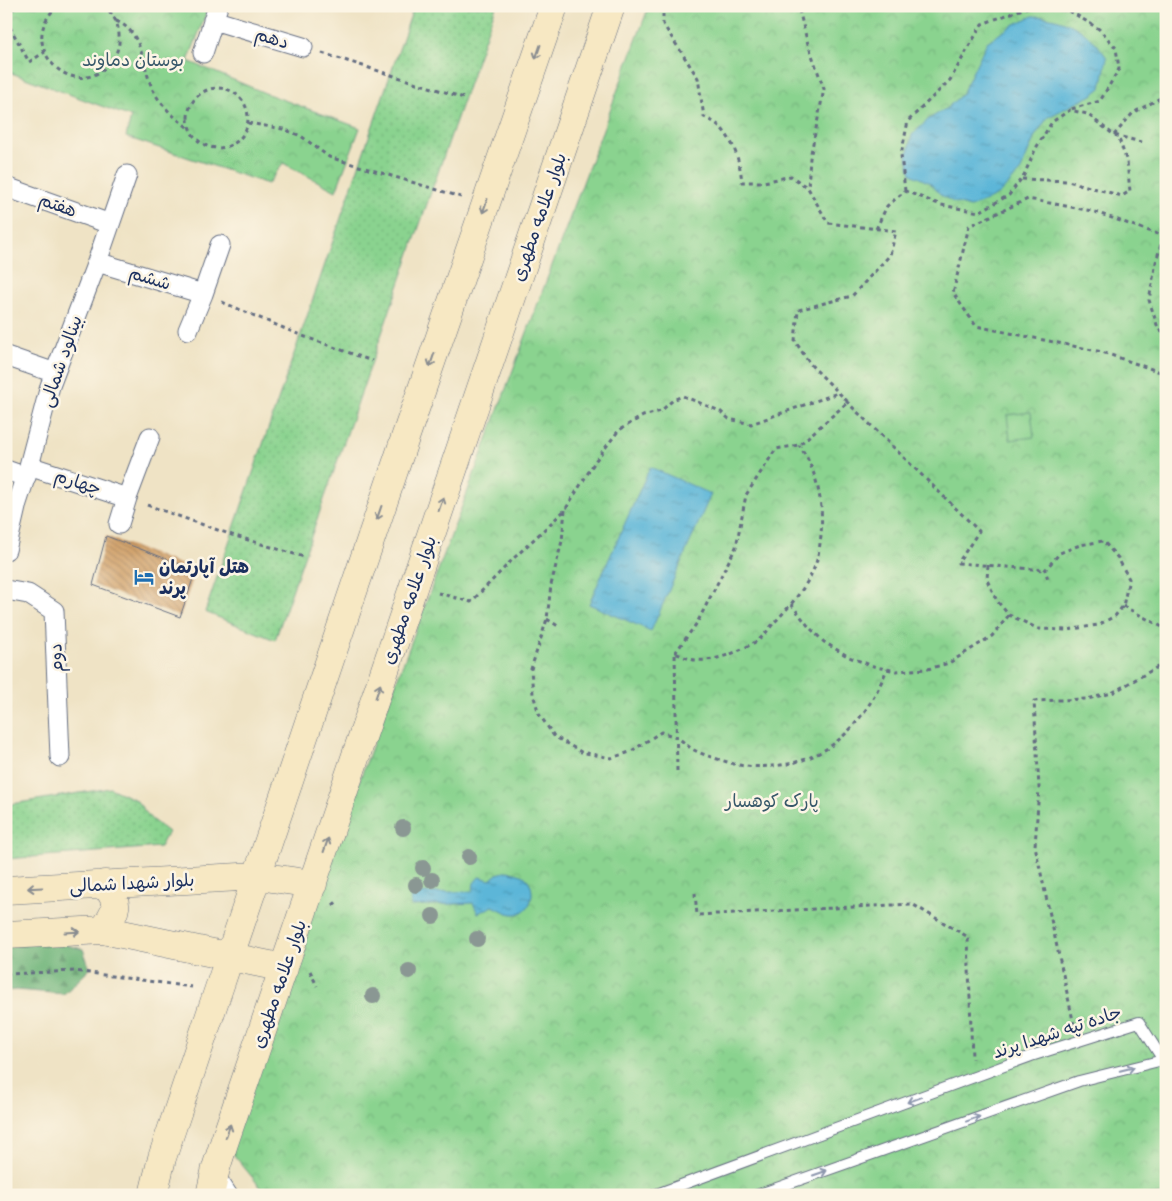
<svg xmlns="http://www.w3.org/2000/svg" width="1172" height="1201" font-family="Sriracha,'Playpen Sans Arabic',sans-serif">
  <defs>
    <pattern id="grass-dots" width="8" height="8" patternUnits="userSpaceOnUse" patternTransform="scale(1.25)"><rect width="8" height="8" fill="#8ad38f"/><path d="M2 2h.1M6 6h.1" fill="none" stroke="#76b57e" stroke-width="1.8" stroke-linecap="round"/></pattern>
    <pattern id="forest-firs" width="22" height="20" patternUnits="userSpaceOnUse" patternTransform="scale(1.25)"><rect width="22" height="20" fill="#6fb57a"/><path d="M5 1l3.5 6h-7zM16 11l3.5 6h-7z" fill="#5a9467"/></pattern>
    <pattern id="park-crowns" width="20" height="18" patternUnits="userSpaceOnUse" patternTransform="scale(1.25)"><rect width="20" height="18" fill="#8ad38f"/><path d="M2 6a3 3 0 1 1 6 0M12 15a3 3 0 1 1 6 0" fill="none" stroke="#76b57e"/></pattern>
    <pattern id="water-ripples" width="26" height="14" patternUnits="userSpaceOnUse" patternTransform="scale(1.25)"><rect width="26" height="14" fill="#5bb6d8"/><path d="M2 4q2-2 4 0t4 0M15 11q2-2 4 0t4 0" fill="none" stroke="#4a94b2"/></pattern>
    <pattern id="building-back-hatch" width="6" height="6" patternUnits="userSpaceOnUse" patternTransform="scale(1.25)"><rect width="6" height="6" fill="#cf9d64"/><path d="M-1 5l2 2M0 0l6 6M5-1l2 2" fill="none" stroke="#a78056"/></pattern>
  </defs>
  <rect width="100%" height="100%" fill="#fcf5e5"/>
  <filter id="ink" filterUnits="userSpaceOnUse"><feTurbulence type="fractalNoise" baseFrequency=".02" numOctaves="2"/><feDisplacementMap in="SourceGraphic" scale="10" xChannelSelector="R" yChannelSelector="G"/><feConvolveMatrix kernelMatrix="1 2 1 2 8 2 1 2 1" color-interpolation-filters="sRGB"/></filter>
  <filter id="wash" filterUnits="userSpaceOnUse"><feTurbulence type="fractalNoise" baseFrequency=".0096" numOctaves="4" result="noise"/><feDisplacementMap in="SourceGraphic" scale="20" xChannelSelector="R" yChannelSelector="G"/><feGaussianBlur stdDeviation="1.12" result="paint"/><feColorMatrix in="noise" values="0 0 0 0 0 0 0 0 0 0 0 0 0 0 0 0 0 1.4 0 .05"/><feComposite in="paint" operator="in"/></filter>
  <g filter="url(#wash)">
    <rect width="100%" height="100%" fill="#efe3c5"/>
    <path fill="url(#grass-dots)" stroke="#528176" d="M 414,6 L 496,6 L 275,640 L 205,612 Z
      M 110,788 L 136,800 L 151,819 L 168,832 L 160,847 L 6,859 L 6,805 Z"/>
    <path fill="url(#forest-firs)" stroke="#45726c" d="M 44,940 L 83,949 L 90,969 L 64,994 L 16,990 L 6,991 L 6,941 Z"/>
    <path fill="url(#park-crowns)" stroke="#528176" d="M 6,6 L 209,6 L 188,61 L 265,93 L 360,128 L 336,191 L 283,163 L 268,184 L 126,137 L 131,117 L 6,71 Z
      M 649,6 L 1166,6 L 1166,1195 L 267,1195 L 224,1143 Z"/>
    <path fill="#8ad38f" stroke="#528176" d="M 1031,412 L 1034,437 L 1010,440 L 1007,415 Z"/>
    <path fill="url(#water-ripples)" stroke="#3b729b" d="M 1033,16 C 1066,17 1089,31 1107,58 L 1101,88 L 1092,95 L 1048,117 L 1035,136 L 1020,172 L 999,194 L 984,202 L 970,207 L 953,202 L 941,195 L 930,183 L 911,174 L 907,156 L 912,135 L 929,119 L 947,108 L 962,94 L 987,42 L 1015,24 Z
      M 650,467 L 711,494 L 651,631 L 589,604 Z
      M 508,871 C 513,873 520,874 524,876 C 537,886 534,911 516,914 C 508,915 500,909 493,906 L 478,913 L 473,903 L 411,906 L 411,894 L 473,891 L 474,883 L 479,877 L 490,880 L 497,874 Z"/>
    <g id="blocks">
      <path fill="url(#building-back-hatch)" d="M 106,536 L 196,570 L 180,617 L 93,585 Z"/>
    </g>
  </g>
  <g filter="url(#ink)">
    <use href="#blocks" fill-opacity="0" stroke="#656e82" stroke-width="1"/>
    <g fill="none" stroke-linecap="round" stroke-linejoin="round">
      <defs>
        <path id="lane" d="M 220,1175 L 233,1195
          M 654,1195 L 1031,1056 L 1139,1022 L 1163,1060 L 1079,1081 L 757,1195"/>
        <path id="street" d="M 213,20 L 303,47
          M 203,53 L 218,6
          M 6,187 L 110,224
          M 97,262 L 203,294
          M 188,330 L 203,294 L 220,245
          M 6,356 L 55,373
          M 29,466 L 127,498
          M 6,470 L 26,477
          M 119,524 L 127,498 L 150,437
          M 6,550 L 17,503 L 29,466 L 50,386 L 97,262 L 127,175
          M 6,590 L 28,594 L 54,611 L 60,757"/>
        <path id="secondary" d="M 6,890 L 258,876 L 313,884
          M 103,930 C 117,912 121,902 104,884
          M 6,935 L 103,930 L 284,968
          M 153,1195 L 162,1158 L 218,991 L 404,441 L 554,6
          M 210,1195 L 216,1168 L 224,1143 L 611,6"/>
      </defs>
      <use href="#lane" stroke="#656e82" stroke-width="12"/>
      <use href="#street" stroke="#656e82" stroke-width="21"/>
      <use href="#secondary" stroke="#656e82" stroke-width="29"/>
      <path stroke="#656e82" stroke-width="3" stroke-dasharray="4 4" stroke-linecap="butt" d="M 58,6 C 13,43 72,105 109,64 C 114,58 118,51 119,43 C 120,28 116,16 104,6
        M 663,6 L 663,24 L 698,78 L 704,117 C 710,120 717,123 721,128 C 735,143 740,163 742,182 L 764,182 L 791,176 L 808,188
        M 1054,6 L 1073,13 L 1099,29 L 1116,48 L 1119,69 L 1100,101 L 1071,109
        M 6,14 L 18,6
        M 6,20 L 29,62 L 45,52
        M 116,21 C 144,32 142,67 153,90 C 162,107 175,118 190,129
        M 322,53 L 464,98
        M188 118a30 30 0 1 1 60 0a30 30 0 1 1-60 0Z
        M 248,123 L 283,129 L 301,136 L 329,157 L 461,197
        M 1114,135 L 1133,113 L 1166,95
        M 1022,179 L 1068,181 L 1122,196 L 1130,191 L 1127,162 L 1118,136
        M 905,191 L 901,155 L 908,121 L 950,80 L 982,24 L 1031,6
        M 876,229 L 887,206 L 905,191 L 941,205 L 979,212 L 1009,195 L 1024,175 L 1036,148 L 1052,122 L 1070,110 L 1087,114 L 1114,135 L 1145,143
        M 1163,237 L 1156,262 L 1149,300 L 1158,328 L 1166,334
        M 1166,237 L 1092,211 L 1028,199 L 969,226 L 953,293 L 976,326 L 1102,352 L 1166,374
        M 222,302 L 300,335 L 372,361
        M 846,401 L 979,531 L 958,563 L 1045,570
        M 147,505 L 232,535 L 304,557
        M 565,510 L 562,541 L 551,585 L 547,619 L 531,669 L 533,694 L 539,714 L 554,736 L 581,752 L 611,758 L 630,752 L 661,732 C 666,734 671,735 676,737 C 682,740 688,747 694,750 C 706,756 721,760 734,764 C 746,767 760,767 772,766 C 831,762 866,721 887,669
        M 988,565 L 987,580 L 997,601 L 1009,615 L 1039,629 L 1067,630 L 1098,625 L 1115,616 L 1123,606 L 1129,579 L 1118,558 L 1103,541 L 1080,545 L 1060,553 L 1045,570 L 1049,582
        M 438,593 L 471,602 L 515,557 L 565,510 L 596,460 L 619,430 L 643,416 L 661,411 L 673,400 L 683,396 L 720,411 L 729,419 L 751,424 L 838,393
        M 791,604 L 809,627 L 824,642 L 849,657 L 876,667 L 896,671 L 928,669 L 949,663 L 992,636 L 1009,615
        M 1123,606 L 1166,629
        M 547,619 L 558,626
        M 675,653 L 697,623 L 736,547 L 746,495 L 776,449 L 799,445 L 848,402 L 810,364 L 795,341 L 798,310 L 852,296 L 890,255 L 896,231 L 828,223 L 808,188 L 810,158 L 824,89 L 808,44 L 798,6
        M 677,771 L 675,653 C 681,655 689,660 696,660 C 716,662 740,651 757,641 C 763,637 768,630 773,624 C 791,605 813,581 818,555 C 826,517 821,476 799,445
        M 695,893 L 697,915 L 912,904 L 968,937 L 972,1059
        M 333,905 L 339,900
        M 310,971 L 317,986
        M 6,974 L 75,971 L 192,987
        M 1074,1025 L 1035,846 L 1039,788 L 1034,701 L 1087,699 L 1112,693 L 1166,662"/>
      <use href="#lane" stroke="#fff" stroke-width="10"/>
      <use href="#street" stroke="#fff" stroke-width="19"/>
      <use href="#secondary" stroke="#f7e8c3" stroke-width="28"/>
    </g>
    <g fill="#8a9793">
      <circle cx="403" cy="828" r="8"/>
      <circle cx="469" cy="857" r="8"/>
      <circle cx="423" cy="868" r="8"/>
      <circle cx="432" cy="880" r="8"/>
      <circle cx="416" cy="885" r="8"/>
      <circle cx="433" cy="916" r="8"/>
      <circle cx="477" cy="939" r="8"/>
      <circle cx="409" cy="971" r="8"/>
      <circle cx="373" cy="996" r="8"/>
    </g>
    <defs><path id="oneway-shaft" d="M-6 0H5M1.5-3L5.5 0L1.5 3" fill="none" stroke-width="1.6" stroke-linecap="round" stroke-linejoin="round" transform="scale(1.25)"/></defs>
    <g stroke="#898c90">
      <use href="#oneway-shaft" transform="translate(538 52) rotate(109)"/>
      <use href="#oneway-shaft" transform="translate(485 206) rotate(109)"/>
      <use href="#oneway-shaft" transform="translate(432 360) rotate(109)"/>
      <use href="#oneway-shaft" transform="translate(441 504) rotate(-71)"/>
      <use href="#oneway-shaft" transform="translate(379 513) rotate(109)"/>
      <use href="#oneway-shaft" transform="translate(378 691) rotate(-71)"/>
      <use href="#oneway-shaft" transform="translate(326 845) rotate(-71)"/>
      <use href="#oneway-shaft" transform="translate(35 888) rotate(177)"/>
      <use href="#oneway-shaft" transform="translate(72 932) rotate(-3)"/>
      <use href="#oneway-shaft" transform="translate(228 1131) rotate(-71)"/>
    </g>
    <g stroke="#8d97ae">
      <use href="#oneway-shaft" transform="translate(1127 1069) rotate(-14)"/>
      <use href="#oneway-shaft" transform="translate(914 1100) rotate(160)"/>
      <use href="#oneway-shaft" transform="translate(973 1119) rotate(-20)"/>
      <use href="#oneway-shaft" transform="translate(820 1173) rotate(-19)"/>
    </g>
  </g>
  <defs>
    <symbol id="hotel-bare" viewBox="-9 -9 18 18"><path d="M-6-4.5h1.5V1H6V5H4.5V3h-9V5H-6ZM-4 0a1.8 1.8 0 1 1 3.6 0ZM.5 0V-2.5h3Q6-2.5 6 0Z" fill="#1f6fb2" stroke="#fcf5e5" stroke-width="2.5" paint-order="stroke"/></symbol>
  </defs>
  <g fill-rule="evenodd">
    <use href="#hotel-bare" x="130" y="563" width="28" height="28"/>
  </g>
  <g text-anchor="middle" stroke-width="5" stroke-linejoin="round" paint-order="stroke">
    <g font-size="18" fill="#1b2f5e" stroke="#fcf5e5">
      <text transform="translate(272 38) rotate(17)" y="6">دهم</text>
      <text transform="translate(58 205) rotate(20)" y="6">هفتم</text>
      <text transform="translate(539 217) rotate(-71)" y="6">بلوار علامه مطهری</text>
      <text transform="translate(150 278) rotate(17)" y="6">ششم</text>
      <text transform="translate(61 361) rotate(-71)" y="6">بینالود شمالی</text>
      <text transform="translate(78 482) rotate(18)" y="6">چهارم</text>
      <text transform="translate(409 600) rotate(-71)" y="6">بلوار علامه مطهری</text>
      <text transform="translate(56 658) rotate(-93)" y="6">دوم</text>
      <text transform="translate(132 883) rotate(-3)" y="6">بلوار شهدا شمالی</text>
      <text transform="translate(279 984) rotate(-71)" y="6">بلوار علامه مطهری</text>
      <text transform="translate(1057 1032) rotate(-18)" y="6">جاده تپه شهدا پرند</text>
    </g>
    <g font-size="18" fill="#37586a" stroke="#fcf5e5">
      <text x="133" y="66">بوستان دماوند</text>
      <text x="772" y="807">پارک کوهسار</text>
    </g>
    <g font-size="18" font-weight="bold" fill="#1b2f5e" stroke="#fcf5e5" text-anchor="start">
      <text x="159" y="573">هتل آپارتمان<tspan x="159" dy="21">پرند</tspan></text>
    </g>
  </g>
  <rect width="1172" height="1201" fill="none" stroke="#fcf5e5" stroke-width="25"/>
</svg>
